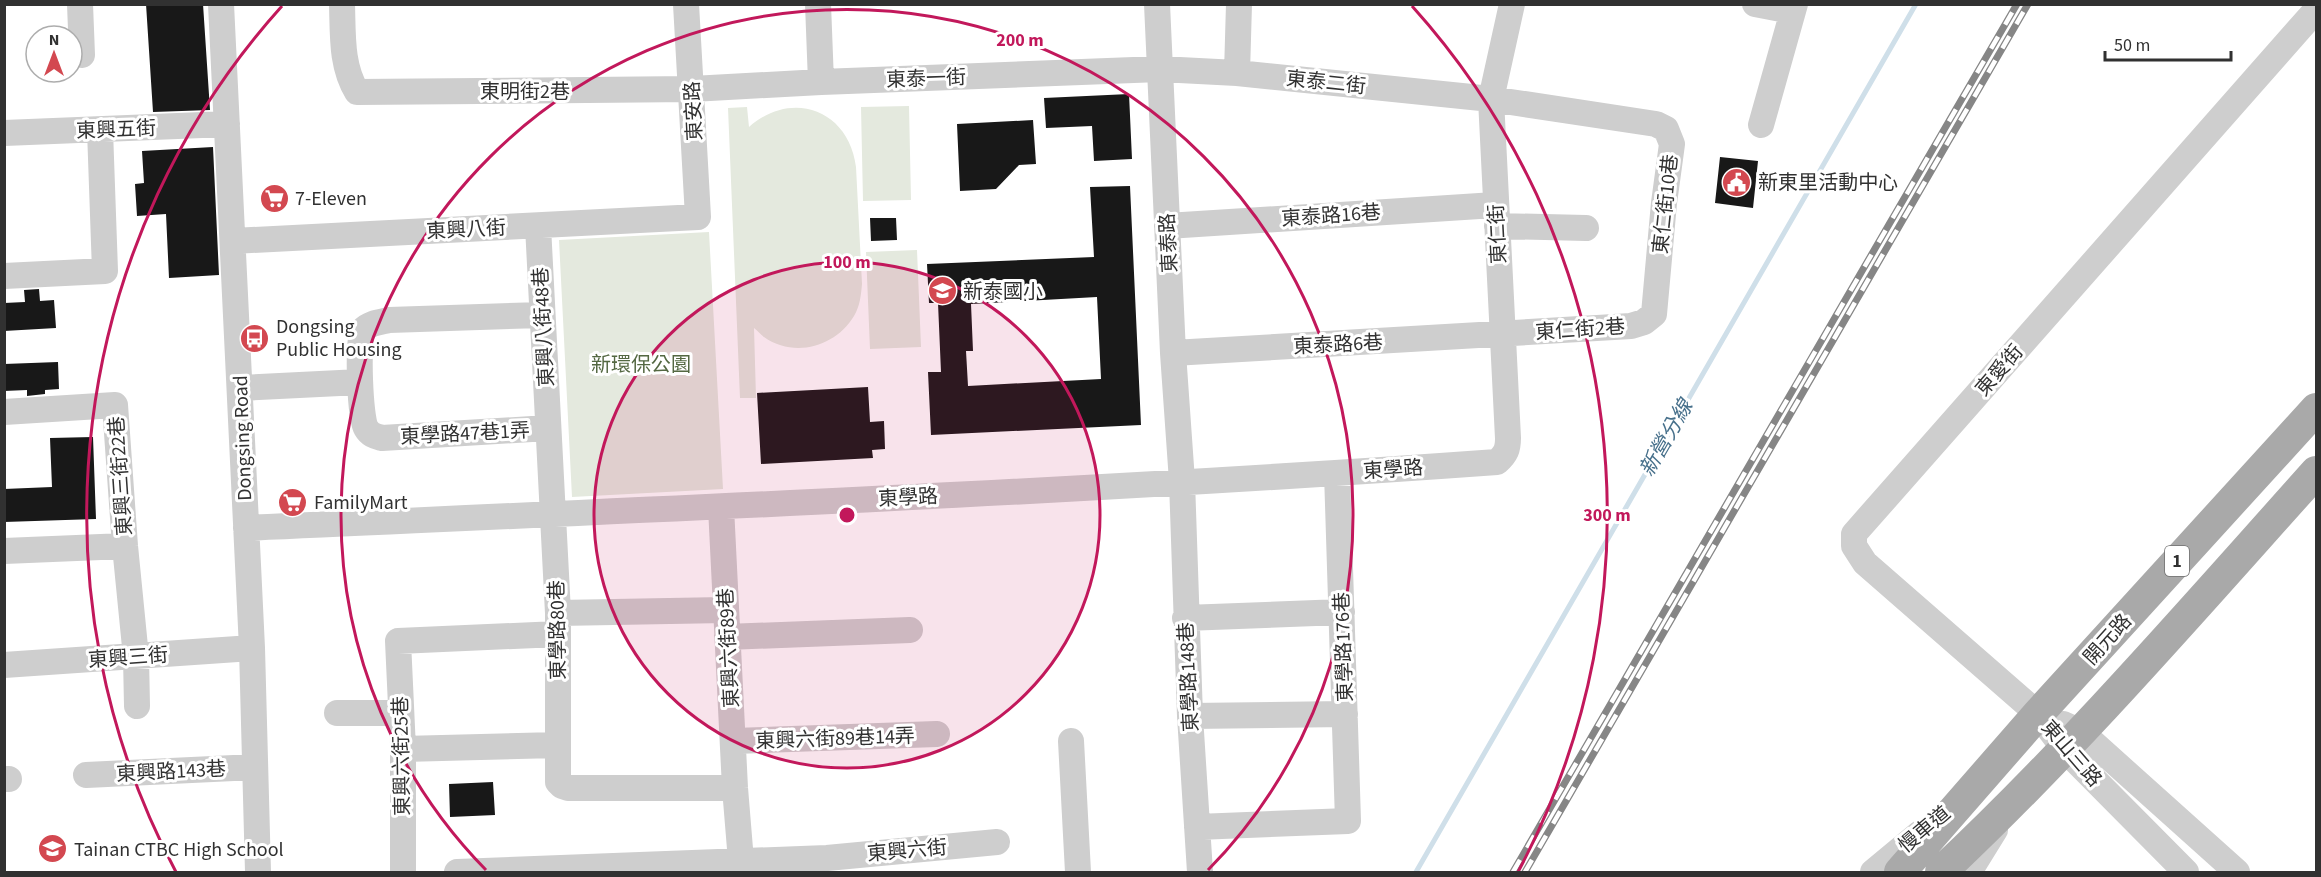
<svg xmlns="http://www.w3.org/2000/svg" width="2321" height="877" font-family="'Source Sans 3','Noto Sans TC',sans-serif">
  <rect width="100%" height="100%" fill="#fff"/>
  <path fill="#e4e9de" d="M 909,106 L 911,200 L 863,201 L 861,107 Z
    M 747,107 L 749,127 C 792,89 849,110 856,167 L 862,284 C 861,295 860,306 854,316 C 836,346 795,359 764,337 C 761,335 757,330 754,328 L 756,398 L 740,398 L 728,108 Z
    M 709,232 L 723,489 L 572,497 L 559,240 Z
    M 917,250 L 921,347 L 870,349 L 866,252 Z"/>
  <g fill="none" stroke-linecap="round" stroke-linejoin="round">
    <path stroke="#cfdfe9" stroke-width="5" d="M 1416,872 L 1916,4"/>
  </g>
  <path fill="#181818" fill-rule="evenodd" d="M 146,4 L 203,4 L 210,110 L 153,112 Z
    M 1129,94 L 1132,159 L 1094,161 L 1092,126 L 1046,128 L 1044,98 Z
    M 1033,120 L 1036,164 L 1019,165 L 996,189 L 960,191 L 957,124 Z
    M 213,147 L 219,275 L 169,278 L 166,214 L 137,216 L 135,184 L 144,183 L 142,151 Z
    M 1720,157 L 1758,161 L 1753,208 L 1715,203 Z
    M 1130,186 L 1141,425 L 931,435 L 928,372 L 941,372 L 938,303 L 929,303 L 927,264 L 1094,257 L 1090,187 ZM 1097,297 L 1101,379 L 968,386 L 966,351 L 973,351 L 971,304 Z
    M 870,218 L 896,218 L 897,240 L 871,241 Z
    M 39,289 L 40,301 L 54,300 L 56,328 L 4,331 L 4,303 L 25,302 L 24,290 Z
    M 58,362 L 59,389 L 45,390 L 45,394 L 27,396 L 27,390 L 4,391 L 4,364 Z
    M 868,387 L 870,422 L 884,421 L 885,449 L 872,450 L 873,458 L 761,464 L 757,393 Z
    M 93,437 L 96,519 L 4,522 L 4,489 L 52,487 L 50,438 Z
    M 493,782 L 495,815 L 450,817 L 449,784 Z"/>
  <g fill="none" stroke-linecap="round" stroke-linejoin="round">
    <path stroke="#cecece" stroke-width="26" d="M 80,4 L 82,55
      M 221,4 L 252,648 L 258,872
      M 342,4 C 343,35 341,66 357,92 L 692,89 L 821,82 L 1160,69 L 1237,73 L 1491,99 L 1656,124 L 1666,129 L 1672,144 L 1664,203 L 1654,314 L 1644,322 L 1631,326 L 1173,353
      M 818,4 L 821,82
      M 1157,4 L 1173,353 L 1182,481 L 1190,716 L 1200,872
      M 1755,4 L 1781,9 L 1792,7
      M 1237,73 L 1239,4
      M 1761,125 L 1795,4
      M 4,133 L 227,124
      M 538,226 L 558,613 L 558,782 L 562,786 L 568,788 L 735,788
      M 1167,226 L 1495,205
      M 1497,226 L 1586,228
      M 233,241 L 698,217 L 686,4
      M 4,276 L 105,271 L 100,130
      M 542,315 L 389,320 C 380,322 369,323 363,330 C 357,339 360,419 366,428 C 370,435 375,436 382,438 L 548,428
      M 241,388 L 360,382
      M 4,412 L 115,405 L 125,546 L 136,657 L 137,706
      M 721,507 L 735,788 L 741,861
      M 246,528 C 663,509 1081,492 1497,462 C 1506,454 1508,449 1508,438 L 1491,99 L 1512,4
      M 4,551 L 125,546
      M 558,613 L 725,610
      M 1185,618 L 1342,612
      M 727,637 L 910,630
      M 4,665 L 252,648
      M 337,713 L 401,713
      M 1190,716 L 1345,714
      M 2063,724 L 2081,732 L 2237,872
      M 734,741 L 937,734
      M 1071,741 L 1078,872
      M 403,749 L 557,745
      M 86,775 L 255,767
      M 4,779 L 9,779
      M 1197,827 L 1348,821 L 1337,473
      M 403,872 L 403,749 L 398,641 L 558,634
      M 457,872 L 827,858 L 997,842
      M 1873,872 L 1920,833
      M 1969,872 L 1995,830
      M 2186,872 L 2065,750 L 2038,714 L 1865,563 L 1854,546 L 1854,534 L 2316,10"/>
    <path stroke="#a9a9a9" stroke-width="32" d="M 1900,872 L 2038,714 L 2316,409
      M 1941,872 C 2074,747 2194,608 2316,472"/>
    <defs>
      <path id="rail" d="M 1513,872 L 2017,4
        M 1525,872 L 2028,4"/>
    </defs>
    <use href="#rail" stroke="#868686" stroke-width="7"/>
    <use href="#rail" stroke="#fff" stroke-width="4.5" stroke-dasharray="14" stroke-linecap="butt"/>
  </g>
  <circle cx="847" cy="515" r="253" fill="#c2185b" fill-opacity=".12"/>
  <g fill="none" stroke="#c2185b" stroke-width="3">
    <circle cx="847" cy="515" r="253"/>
    <path d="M486 870A506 506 0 1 1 1208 870"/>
    <path d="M176 872A760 760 0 0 1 282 6M1412 6A760 760 0 0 1 1518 872"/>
  </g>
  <defs>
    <symbol id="civic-disc" viewBox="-11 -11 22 22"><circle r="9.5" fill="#d34850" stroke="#fff"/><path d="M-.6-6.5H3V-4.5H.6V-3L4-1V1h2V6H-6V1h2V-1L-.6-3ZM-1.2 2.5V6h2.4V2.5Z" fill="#fff"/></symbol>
    <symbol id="supermarket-disc" viewBox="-11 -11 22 22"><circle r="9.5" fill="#d34850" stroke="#fff"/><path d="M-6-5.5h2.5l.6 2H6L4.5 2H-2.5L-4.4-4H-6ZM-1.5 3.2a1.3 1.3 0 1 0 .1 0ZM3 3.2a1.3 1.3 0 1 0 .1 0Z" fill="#fff"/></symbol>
    <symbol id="school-disc" viewBox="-11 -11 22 22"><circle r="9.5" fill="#d34850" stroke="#fff"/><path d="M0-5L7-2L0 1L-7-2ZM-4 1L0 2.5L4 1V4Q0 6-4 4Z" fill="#fff"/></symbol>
    <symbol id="bus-disc" viewBox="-11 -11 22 22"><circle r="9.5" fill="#d34850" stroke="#fff"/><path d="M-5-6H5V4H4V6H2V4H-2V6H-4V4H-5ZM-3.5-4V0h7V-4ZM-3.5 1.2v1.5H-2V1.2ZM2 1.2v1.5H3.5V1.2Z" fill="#fff"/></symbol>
  </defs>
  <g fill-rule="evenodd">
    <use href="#civic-disc" x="1720" y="166" width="33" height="33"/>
    <use href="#supermarket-disc" x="258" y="182" width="33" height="33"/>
    <use href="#school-disc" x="926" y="274" width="33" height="33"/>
    <use href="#bus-disc" x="238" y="322" width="33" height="33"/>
    <use href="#supermarket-disc" x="276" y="486" width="33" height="33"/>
    <use href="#school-disc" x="36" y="832" width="33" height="33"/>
  </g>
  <g text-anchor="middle" stroke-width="6" stroke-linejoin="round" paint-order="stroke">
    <rect fill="#fff" stroke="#6f6f6f" stroke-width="1.5" x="2165" y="546" width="24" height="30" rx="4.5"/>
    <g font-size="18" font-weight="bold" fill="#313131">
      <text x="2177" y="567">1</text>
    </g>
    <g font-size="20" fill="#313131" stroke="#fff">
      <text transform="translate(926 78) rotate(-2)" y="7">東泰一街</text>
      <text transform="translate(1326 82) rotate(6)" y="7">東泰二街</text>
      <text x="525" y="98">東明街2巷</text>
      <text transform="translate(693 111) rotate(-93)" y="7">東安路</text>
      <text transform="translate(116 129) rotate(-2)" y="7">東興五街</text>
      <text transform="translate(1665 204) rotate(-84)" y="7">東仁街10巷</text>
      <text transform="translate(1331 215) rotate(-4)" y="7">東泰路16巷</text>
      <text transform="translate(466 229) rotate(-3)" y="7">東興八街</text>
      <text transform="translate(1497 234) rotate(-93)" y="7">東仁街</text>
      <text transform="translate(1168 243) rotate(-93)" y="7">東泰路</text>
      <text transform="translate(543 327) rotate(-93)" y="7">東興八街48巷</text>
      <text transform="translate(1580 329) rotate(-4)" y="7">東仁街2巷</text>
      <text transform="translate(1338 344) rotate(-3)" y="7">東泰路6巷</text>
      <text transform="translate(1999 370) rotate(-49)" y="7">東愛街</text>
      <text transform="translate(465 433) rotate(-3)" y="7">東學路47巷1弄</text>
      <text transform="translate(242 438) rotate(-92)" y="7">Dongsing Road</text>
      <text transform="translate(1393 469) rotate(-4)" y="7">東學路</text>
      <text transform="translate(120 476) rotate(-94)" y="7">東興三街22巷</text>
      <text transform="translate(908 497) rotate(-3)" y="7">東學路</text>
      <text transform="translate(557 630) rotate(-91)" y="7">東學路80巷</text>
      <text transform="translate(2107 639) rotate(-48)" y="7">開元路</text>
      <text transform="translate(1343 647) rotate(-92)" y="7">東學路176巷</text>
      <text transform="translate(728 648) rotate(-93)" y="7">東興六街89巷</text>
      <text transform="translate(128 657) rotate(-4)" y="7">東興三街</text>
      <text transform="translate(1188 677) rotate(-93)" y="7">東學路148巷</text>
      <text transform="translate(835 738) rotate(-2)" y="7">東興六街89巷14弄</text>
      <text transform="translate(2072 753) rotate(49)" y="7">東山三路</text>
      <text transform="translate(401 756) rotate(-91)" y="7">東興六街25巷</text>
      <text transform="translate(171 771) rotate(-3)" y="7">東興路143巷</text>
      <text transform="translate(1924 829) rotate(-40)" y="7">慢車道</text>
      <text transform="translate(907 850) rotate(-5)" y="7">東興六街</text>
    </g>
    <g font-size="20" fill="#313131" stroke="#fff" text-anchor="start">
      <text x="1758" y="189">新東里活動中心</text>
      <text x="295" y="205">7-Eleven</text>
      <text x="963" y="298">新泰國小</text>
      <text x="276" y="333">Dongsing<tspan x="276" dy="23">Public Housing</tspan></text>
      <text x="314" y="509">FamilyMart</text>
      <text x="74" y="856">Tainan CTBC High School</text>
    </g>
    <g font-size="20" fill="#546842" stroke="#fff">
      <text x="641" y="371">新環保公園</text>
    </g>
    <g font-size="21" font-style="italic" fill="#47708b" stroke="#fff">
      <text transform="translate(1666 438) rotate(-60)" y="7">新營分線</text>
    </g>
  </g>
  <circle cx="847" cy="515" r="9" fill="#c2185b" stroke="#fff" stroke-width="3"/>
  <g font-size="18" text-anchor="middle" font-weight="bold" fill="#c2185b" stroke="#fff" stroke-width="6" stroke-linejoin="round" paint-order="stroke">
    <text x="1020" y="46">200 m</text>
    <text x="847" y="268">100 m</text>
    <text x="1607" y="521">300 m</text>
  </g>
  <rect width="2321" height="877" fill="none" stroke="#313131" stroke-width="12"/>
  <g transform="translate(54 54)"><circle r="28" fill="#ffffff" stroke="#adadad" stroke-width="1.5"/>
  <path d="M0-4.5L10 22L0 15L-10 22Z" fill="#d34850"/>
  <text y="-9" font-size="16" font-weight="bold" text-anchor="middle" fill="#313131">N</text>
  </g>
  <path d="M2105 51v9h126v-9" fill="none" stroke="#313131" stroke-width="3"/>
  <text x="2114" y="51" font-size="18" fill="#313131" stroke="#ffffff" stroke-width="4.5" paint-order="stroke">50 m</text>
</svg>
